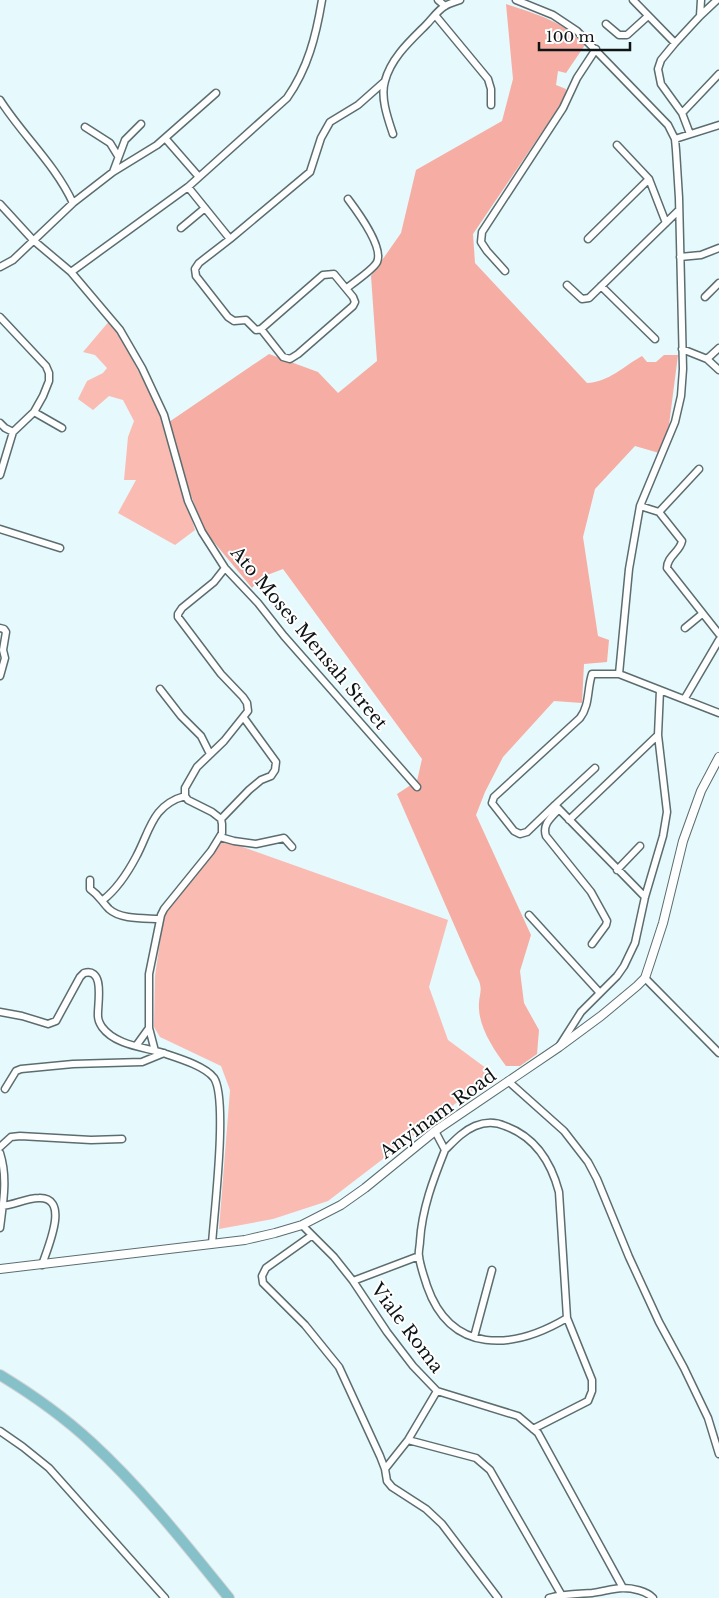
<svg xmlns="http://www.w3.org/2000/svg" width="719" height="1598" font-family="'Libre Baskerville',serif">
  <rect width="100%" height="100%" fill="#e6f9fc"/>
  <path fill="#fabbb3" d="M 111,319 L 161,414 L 195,530 L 175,545 L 118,513 L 136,480 L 124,480 L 128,437 L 134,421 L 123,400 L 109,396 L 93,410 L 78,399 L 87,381 L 103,373 L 107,368 L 95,355 L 83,352 Z
    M 223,840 L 448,920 L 429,987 L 448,1040 L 494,1074 L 328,1201 L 273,1219 L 219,1229 L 230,1090 L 221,1066 L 160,1037 L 154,1027 L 155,976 L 164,914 Z"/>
  <path fill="#f6ada4" d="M 506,4 C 536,14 563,21 585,45 L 566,73 L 558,71 L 556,85 L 566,89 L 565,98 L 473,234 L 475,263 L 587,383 C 609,382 624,366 642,356 L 647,362 L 656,362 L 664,355 L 678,355 L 669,425 L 659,453 L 635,446 L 595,489 L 583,537 L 598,636 L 609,640 L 607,662 L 584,664 L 582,703 L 554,701 L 503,757 L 485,792 L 476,815 L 531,935 L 520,971 L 524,1003 L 539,1030 L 537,1054 L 520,1066 L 506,1066 C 494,1050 480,1029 479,1009 C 478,993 485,990 476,975 L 397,794 L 417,781 L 422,759 L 283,569 L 262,577 L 252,588 L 203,529 L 187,484 L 169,422 L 269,354 L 318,372 L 338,393 L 377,361 L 371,276 L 401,233 L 416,170 L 502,121 L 513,79 Z"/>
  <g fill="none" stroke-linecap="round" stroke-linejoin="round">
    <defs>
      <path id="minor" d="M 438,0 L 445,6
        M 516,0 L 553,15 L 577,31 L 668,125 L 675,139 L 676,150 L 679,198 L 683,369 L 681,396 L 675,422 L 640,506 L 629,569 L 619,674 L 660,690
        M 633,0 L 675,43
        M 435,15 L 488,79 L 491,89 L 491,105
        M 700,16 L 701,0
        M 606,24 L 619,35 L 627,35 L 648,16
        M 0,100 C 23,136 55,164 73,203
        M 682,113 L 719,74
        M 85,127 L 110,143 L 118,156
        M 393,134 C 388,119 380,97 385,81 C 391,58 410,41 426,25 C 432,19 438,10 445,6 C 450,3 455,2 460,0
        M 690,134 L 682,113 L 661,84 L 658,69 L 661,60 L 675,43 L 700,16 L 717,0
        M 165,138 L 199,177
        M 675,139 L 719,125
        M 617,145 L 649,179 L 666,223
        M 113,172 L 125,140 L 141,124
        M 188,187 L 230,239
        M 0,204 L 33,240 L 71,272 L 120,330 L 142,368 L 164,415 L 188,501 L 202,532 L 225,568 L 258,603 L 284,636 L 417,787
        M 181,228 L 205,208
        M 588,239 L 649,179
        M 680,257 L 701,255 L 719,248
        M 0,267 L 13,260 L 73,203 L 113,172 L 157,145 L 216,93
        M 505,271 L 487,251 L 481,242 L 482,232 L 563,108 L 577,78 L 596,49
        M 71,272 L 188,187 L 287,98 C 308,68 316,36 322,0
        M 567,285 L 582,299 L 589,298 L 679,210
        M 601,286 L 655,339
        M 347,288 C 354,282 373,270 377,262 C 384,247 357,211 348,199
        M 705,297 L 719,283
        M 0,317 L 46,366 L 49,373 L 49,381 L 43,396 L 34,412 L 13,432 L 0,475
        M 261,329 L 283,357 L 290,359 L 298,354 L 353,306 L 355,302 L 353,297 L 334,274 L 323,275 L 261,329 L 256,330 L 246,320 L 234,321 L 228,317 L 196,276 L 195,269 L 199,263 L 230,239 L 310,172 L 321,138 L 330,122 L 358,105 L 384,82
        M 682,349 L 707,359 L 719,370
        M 707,359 L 719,348
        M 34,412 L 62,428
        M 0,423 L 5,428 L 13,432
        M 699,469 L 659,512 L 682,541 C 680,552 667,556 667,568 L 719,634
        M 640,506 L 659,512
        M 0,529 L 60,548
        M 0,628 L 4,629 L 6,632 L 3,650 L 5,658 L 0,676
        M 685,628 L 702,614
        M 619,674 L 592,674 C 587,689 590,705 580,718 L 494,797 L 492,803 L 514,831 L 520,834 L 527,832 L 555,805 L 645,897
        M 160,689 L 181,716 L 201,736 L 210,754
        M 685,698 L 719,640
        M 555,805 L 595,768
        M 559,809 C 551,818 542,824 546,836 L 591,892 L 607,921 L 606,925 L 592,944
        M 221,819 L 249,790 L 261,780 L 271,776 L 275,770 L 276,762 L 244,718
        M 569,820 L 658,735
        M 220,837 L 234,841 L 256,844 L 284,838 L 292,847
        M 617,870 L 640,846
        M 90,880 L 90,889 C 100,896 101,901 109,909 C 121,920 145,918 160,919
        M 103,900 C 117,889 127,874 136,857 C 150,831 152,805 185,796
        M 529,915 L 600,993
        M 645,978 L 719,1053
        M 0,1012 L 22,1016 L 48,1024 L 56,1021 L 80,977 L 84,973 C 106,967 97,1006 98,1016 C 98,1020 100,1024 102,1027 C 115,1045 143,1047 163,1053 C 178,1058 205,1066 214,1078 C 228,1099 214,1214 212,1244
        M 560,1045 L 581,1012 L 617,976 L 624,966 L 635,943 L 645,897 L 663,836 L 667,812 L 658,735 L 660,690 L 719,713
        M 136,1046 L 149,1028
        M 155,1051 L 149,1028 L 149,974 L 161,915 L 164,909 L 211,851 L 222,833 L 222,824 L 221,819 L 212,812 L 188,800 L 185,796 L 185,788 L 197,767 L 224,741 L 248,711 L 247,703 L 243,697 L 221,674 L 178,617 L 178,614 L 182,608 L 214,582 L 225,568
        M 508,1081 L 564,1131 L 588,1162 L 597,1179 L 629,1257 L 659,1322 L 684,1368 L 708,1418 L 719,1454
        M 5,1089 L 16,1071 L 21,1069 L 73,1064 L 142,1062 L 164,1053
        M 435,1131 L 445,1150 C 433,1180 422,1209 420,1241 C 420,1246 418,1252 419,1256 C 420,1266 424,1276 427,1286 C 451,1355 513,1350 567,1318
        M 0,1147 L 11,1137 L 20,1136 L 91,1140 L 122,1139
        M 445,1150 C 454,1141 463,1131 475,1126 C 485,1122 496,1122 505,1126 C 536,1137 551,1162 559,1192 L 567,1318 L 592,1380 L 592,1391 L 588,1401 L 533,1429
        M 0,1153 C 8,1178 3,1203 0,1228
        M 0,1206 C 13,1206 25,1198 39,1198 C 71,1197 47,1249 42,1265
        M 302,1225 L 334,1257 L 353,1281 L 387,1332 L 413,1366 L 437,1391 L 518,1416 L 538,1433 L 623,1588
        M 311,1236 L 266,1268 L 262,1276 L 263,1283 L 305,1325 L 339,1367 L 380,1456 L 385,1469 L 387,1481 L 392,1487 L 426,1509 L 442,1524 L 498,1598
        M 353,1281 L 419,1256
        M 474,1337 L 492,1270
        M 0,1431 L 23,1447 L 49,1468 L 165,1598
        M 408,1440 L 476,1458 L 490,1470 L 561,1594
        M 385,1469 L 408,1440 L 437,1391
        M 549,1598 C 563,1594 577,1594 592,1593 C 602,1592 613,1588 623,1588 C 632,1588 647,1591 653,1598"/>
      <path id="tertiary" d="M 0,1269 L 245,1240 L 275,1233 L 302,1225 L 341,1205 L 365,1188 L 435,1131 L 559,1047 L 601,1016 L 637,986 L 645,978 L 650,963 L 663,923 L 683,841 L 701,791 L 719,757"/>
      <path id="primary" d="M 0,1375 C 33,1395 64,1417 92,1443 C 143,1490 186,1545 229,1598"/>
    </defs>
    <use href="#minor" stroke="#5c6d6f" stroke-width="9"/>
    <use href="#tertiary" stroke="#5c6d6f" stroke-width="10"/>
    <use href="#primary" stroke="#d3d5d5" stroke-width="12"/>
    <use href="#minor" stroke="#fff" stroke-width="6"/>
    <use href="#tertiary" stroke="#fff" stroke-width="8"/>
    <use href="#primary" stroke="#86c1ca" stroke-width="10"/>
  </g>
  <g text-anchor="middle" stroke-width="4" stroke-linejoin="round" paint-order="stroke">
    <g font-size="18" fill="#0d1415" stroke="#fff">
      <text transform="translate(309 638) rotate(50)" y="6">Ato Moses Mensah Street</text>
      <text transform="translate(438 1114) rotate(-36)" y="6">Anyinam Road</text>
      <text transform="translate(407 1328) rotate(53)" y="6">Viale Roma</text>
    </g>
  </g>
  <path d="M539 42v8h91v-8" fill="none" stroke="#0d1415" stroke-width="2.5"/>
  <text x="546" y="42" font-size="15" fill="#0d1415" stroke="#ffffff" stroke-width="4" paint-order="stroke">100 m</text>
</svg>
